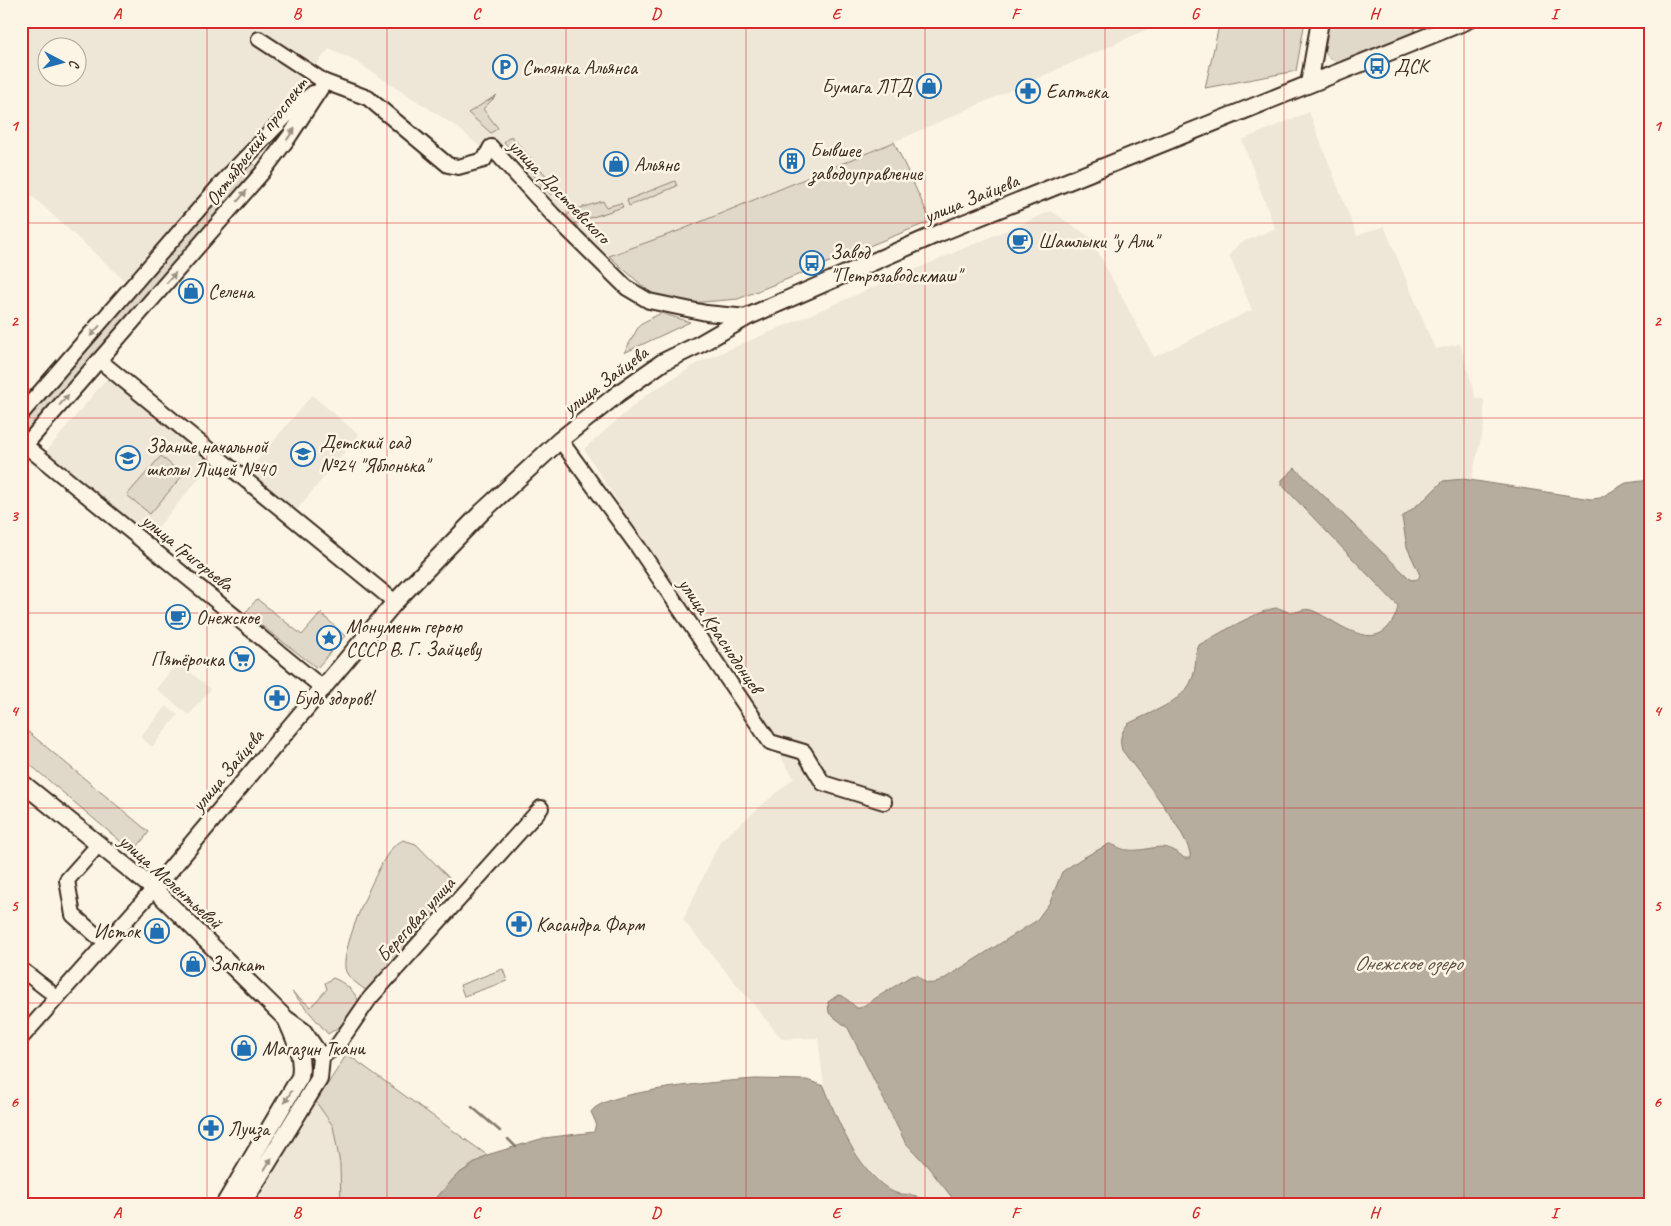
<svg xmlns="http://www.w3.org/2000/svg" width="1671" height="1226" font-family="Caveat,sans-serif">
  <rect width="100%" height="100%" fill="#fcf5e5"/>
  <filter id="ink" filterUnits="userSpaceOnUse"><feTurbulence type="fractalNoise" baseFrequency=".02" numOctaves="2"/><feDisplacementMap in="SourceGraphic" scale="10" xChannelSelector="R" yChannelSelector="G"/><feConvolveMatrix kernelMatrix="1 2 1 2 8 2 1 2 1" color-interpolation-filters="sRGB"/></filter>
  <g filter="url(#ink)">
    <path fill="#eee6d6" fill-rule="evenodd" d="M 21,21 L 1166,21 L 894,142 L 681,230 L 609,256 L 457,127 L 355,61 L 329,49 L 218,179 L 124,280 L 21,186 ZM 48,48 L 78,48 L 78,78 L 48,78 Z
      M 1309,112 L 1357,236 L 1384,226 L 1435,349 L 1460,344 L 1476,399 L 1484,399 L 1484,426 L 1471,481 L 1443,481 L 1426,498 L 1419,577 L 1411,580 L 1298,503 L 1393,599 L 1398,606 L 1397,611 L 1384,632 L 1375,637 L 1364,636 L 1309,609 L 1293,613 L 1273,609 L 1212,637 L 1195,655 L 1195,670 L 1191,682 L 1185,690 L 1122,750 L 1183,833 L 1191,854 L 1190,858 L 1184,858 L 1169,847 L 1125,850 L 1114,845 L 1079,859 L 1062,872 L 1050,902 L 1036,921 L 939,982 L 927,984 L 922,982 L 919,977 L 897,985 L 860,1008 L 857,1008 L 843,996 L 829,1013 L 848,1028 L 905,1142 L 928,1167 L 958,1205 L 929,1205 L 914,1194 L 898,1194 L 889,1190 L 863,1163 L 839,1125 L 824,1086 L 818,1038 L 782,1039 L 683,920 L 720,841 L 794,778 L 584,449 L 646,395 L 700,362 L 1051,211 L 1090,237 L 1154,357 L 1252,310 L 1229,255 L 1240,243 L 1275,229 L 1242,140 Z
      M 108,377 L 212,463 L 148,539 L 45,453 Z
      M 312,395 L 359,435 L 294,513 L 247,473 Z
      M 178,662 L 211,689 L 189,715 L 156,689 Z
      M 166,706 L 178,715 L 152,747 L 140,737 Z
      M 316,1102 L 333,1126 L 340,1164 L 341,1205 L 255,1205 Z"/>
    <path fill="#e0d8c8" stroke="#8e8173" d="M 1220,21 L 1305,21 L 1296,71 L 1205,88 Z
      M 1327,21 L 1419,21 L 1413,33 L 1341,62 C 1317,59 1324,38 1327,21 Z
      M 497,95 L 483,109 L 498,128 L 491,133 L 468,113 Z
      M 511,136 L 558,189 L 551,195 L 504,142 Z
      M 894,142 L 931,221 L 738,299 L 691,303 L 655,297 L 609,256 L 681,230 Z
      M 247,162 L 253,163 L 257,168 L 256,173 L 21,441 L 21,420 Z
      M 675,181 L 677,186 L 629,206 L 627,200 Z
      M 603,201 L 606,207 L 621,203 L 623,207 L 572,224 L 567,216 L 571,211 Z
      M 661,313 L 690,322 L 624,353 L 640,324 Z
      M 161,456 L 183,475 L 150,514 L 127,495 Z
      M 257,599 L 302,635 L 321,613 L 345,636 L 317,668 L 245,613 Z
      M 21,726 L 149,832 L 133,852 L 21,757 Z
      M 403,840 L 416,844 L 455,884 L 368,992 C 361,986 346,978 345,968 C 342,945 375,872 389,852 C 392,847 398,843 403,840 Z
      M 503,969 L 507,981 L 464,996 L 460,985 Z
      M 333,978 C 344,982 358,993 360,1006 L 339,1027 L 328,1034 L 292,992 L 311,1007 L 327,989 L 325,983 Z
      M 347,1054 L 487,1155 L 457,1175 L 430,1205 L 341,1205 L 340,1164 L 333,1126 L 316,1102 Z"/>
    <path fill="#b7ad9e" stroke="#85796b" d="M 1295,468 L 1411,580 L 1418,579 L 1420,575 L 1407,547 L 1402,517 L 1426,498 L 1443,481 L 1463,479 L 1591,499 L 1600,498 L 1626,483 L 1650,480 L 1650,1205 L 958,1205 L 928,1167 L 905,1142 L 848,1028 L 829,1013 L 828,1002 L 838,995 L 843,996 L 857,1008 L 860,1008 L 911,976 L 917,975 C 925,983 927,985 939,982 L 1036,921 L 1050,902 L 1062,872 L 1079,860 L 1109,844 C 1116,845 1121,850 1128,850 C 1153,852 1163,838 1184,858 L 1190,858 C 1195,841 1134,767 1122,750 C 1119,739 1121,732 1128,724 C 1148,713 1184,702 1192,679 C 1197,668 1194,656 1199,645 C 1213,637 1264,607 1278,608 C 1283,609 1287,613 1293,612 C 1300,612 1303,608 1311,610 C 1333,618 1369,652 1389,626 C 1393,620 1397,614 1398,606 L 1282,485 L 1282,480 Z
      M 755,1079 L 807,1080 L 824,1086 C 838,1122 855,1165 888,1189 C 904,1200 911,1187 929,1205 L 430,1205 L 457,1175 L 487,1155 L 544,1138 L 594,1132 L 596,1123 L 591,1112 C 604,1090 727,1081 755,1079 Z"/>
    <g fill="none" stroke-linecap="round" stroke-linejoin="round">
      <path stroke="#85796b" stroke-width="2.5" d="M 472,1107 L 500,1131
        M 508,1139 L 516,1147"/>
      <defs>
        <path id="minor" d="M 259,39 L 325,82 L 368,98 L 448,165 L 458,167 L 484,160 L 491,147 L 553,215 L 627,288 L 649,301 L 706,313 L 747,317
          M 99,360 L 395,602
          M 21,414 L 226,178 L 291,111 L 313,93
          M 560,440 L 638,547 L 770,742 L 804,752 L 823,783 L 884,802
          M 26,446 L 324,689
          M 21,450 L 262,173 L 289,137 L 325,82
          M 97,936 L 73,915 L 67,880 L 99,844
          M 21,969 L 48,990
          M 21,1038 L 154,889
          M 321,1057 L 337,1046 L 370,998 L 541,808"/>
        <path id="major" d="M 1309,84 L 1320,21
          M 21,782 L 154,889 L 286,1019 L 303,1031 L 321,1057 L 319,1079 L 242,1205
          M 154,889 L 395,602 L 482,512 L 560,440 L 619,393 L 663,362 L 700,344 L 747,317 L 937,234 L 1466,21
          M 224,1205 L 300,1077 C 304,1057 294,1037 286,1019"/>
      </defs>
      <use href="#minor" stroke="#3b2a1e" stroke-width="18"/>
      <use href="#major" stroke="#3b2a1e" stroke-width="20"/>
      <use href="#minor" stroke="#fcf5e5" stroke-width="14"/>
      <use href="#major" stroke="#fcf5e5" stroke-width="16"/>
    </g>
    <defs><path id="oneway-solid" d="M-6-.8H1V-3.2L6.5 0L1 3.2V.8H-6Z" transform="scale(1.25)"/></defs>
    <g fill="#9c9082">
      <use href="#oneway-solid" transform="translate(291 134) rotate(-55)"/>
      <use href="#oneway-solid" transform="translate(242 196) rotate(-50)"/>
      <use href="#oneway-solid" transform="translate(171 278) rotate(-49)"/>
      <use href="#oneway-solid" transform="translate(95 331) rotate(132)"/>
      <use href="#oneway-solid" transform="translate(64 400) rotate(-49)"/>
      <use href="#oneway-solid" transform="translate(288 1097) rotate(120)"/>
      <use href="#oneway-solid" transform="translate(268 1164) rotate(-58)"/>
    </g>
  </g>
  <path fill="none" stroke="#d62828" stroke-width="1" stroke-opacity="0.55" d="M 207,21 L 207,1205M 387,21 L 387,1205M 566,21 L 566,1205M 746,21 L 746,1205M 925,21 L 925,1205M 1105,21 L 1105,1205M 1284,21 L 1284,1205M 1464,21 L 1464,1205M 21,223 L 1650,223M 21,418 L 1650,418M 21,613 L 1650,613M 21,808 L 1650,808M 21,1003 L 1650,1003"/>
  <defs>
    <symbol id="bus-ring" viewBox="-11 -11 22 22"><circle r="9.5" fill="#fcf5e5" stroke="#1f6fb2" stroke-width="1.5"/><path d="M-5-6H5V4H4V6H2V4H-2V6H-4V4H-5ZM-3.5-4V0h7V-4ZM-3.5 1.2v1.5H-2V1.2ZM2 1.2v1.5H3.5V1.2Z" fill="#1f6fb2"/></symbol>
    <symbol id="parking-ring" viewBox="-11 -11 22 22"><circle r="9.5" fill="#fcf5e5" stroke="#1f6fb2" stroke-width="1.5"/><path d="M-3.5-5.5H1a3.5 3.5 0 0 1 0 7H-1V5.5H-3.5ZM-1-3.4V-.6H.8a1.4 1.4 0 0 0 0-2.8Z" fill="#1f6fb2"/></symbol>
    <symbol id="shop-ring" viewBox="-11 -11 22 22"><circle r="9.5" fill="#fcf5e5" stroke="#1f6fb2" stroke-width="1.5"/><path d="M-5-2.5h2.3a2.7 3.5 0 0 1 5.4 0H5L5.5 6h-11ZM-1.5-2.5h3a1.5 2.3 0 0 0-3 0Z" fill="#1f6fb2"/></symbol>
    <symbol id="pharmacy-ring" viewBox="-11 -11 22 22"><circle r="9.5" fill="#fcf5e5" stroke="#1f6fb2" stroke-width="1.5"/><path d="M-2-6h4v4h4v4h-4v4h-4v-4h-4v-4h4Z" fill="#1f6fb2"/></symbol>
    <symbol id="building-ring" viewBox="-11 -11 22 22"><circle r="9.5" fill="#fcf5e5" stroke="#1f6fb2" stroke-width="1.5"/><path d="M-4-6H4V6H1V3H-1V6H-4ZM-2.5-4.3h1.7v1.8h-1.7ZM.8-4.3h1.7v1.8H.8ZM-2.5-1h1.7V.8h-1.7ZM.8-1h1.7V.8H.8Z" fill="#1f6fb2"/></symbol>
    <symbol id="cafe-ring" viewBox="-11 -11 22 22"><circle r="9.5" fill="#fcf5e5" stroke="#1f6fb2" stroke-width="1.5"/><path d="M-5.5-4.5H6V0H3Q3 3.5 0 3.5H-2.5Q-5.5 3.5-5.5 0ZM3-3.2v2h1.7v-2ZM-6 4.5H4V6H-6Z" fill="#1f6fb2"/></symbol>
    <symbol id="school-ring" viewBox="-11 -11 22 22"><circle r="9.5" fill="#fcf5e5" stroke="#1f6fb2" stroke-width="1.5"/><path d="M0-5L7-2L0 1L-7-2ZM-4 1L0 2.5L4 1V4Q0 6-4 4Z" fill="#1f6fb2"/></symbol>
    <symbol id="sight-ring" viewBox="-11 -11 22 22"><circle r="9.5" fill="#fcf5e5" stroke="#1f6fb2" stroke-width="1.5"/><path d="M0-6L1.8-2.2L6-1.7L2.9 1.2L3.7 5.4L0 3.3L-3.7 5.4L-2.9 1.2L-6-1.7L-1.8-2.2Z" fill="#1f6fb2"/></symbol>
    <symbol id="supermarket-ring" viewBox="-11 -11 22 22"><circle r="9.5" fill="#fcf5e5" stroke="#1f6fb2" stroke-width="1.5"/><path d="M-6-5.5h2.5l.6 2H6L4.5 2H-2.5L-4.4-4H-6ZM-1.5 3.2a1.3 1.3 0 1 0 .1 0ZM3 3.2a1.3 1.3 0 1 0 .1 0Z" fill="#1f6fb2"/></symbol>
  </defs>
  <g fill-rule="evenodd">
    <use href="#bus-ring" x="1363" y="52" width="28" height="28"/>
    <use href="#parking-ring" x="491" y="53" width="28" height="28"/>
    <use href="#shop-ring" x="915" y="72" width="28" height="28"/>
    <use href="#pharmacy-ring" x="1014" y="77" width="28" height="28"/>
    <use href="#building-ring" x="778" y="147" width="28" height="28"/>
    <use href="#shop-ring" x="602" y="150" width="28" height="28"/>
    <use href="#cafe-ring" x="1006" y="227" width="28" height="28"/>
    <use href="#bus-ring" x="798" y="249" width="28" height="28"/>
    <use href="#shop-ring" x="177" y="277" width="28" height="28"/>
    <use href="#school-ring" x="289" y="440" width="28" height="28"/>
    <use href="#school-ring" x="114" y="444" width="28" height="28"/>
    <use href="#cafe-ring" x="164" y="603" width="28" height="28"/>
    <use href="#sight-ring" x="315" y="624" width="28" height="28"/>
    <use href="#supermarket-ring" x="228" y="645" width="28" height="28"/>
    <use href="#pharmacy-ring" x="263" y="684" width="28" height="28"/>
    <use href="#pharmacy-ring" x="505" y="910" width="28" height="28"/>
    <use href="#shop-ring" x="143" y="917" width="28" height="28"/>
    <use href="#shop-ring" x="179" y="950" width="28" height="28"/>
    <use href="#shop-ring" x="230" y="1034" width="28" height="28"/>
    <use href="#pharmacy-ring" x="197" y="1114" width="28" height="28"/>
  </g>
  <g text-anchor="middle" stroke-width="5" stroke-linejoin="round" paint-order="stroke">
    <g font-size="20" fill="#3b2a1e" stroke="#fcf5e5" text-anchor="start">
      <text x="1394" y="73">ДСК</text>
      <text x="522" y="74">Стоянка Альянса</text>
      <text x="912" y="93" text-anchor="end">Бумага ЛТД</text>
      <text x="1046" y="98">Еаптека</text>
      <text x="810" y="157">Бывшее<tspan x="810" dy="23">заводоуправление</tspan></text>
      <text x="634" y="171">Альянс</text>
      <text x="1038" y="248">Шашлыки "у Али"</text>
      <text x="830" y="259">Завод<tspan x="830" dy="23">"Петрозаводскмаш"</tspan></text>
      <text x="208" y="298">Селена</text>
      <text x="320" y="449">Детский сад<tspan x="320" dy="23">№24 "Яблонька"</tspan></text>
      <text x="146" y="453">Здание начальной<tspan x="146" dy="23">школы Лицей №40</tspan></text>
      <text x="196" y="624">Онежское</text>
      <text x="346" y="633">Монумент герою<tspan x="346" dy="23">СССР В. Г. Зайцеву</tspan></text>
      <text x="224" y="666" text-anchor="end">Пятёрочка</text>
      <text x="294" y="705">Будь здоров!</text>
      <text x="536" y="931">Касандра Фарм</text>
      <text x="140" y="938" text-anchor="end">Исток</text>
      <text x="210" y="971">Запкат</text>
      <text x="262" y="1055">Магазин Ткани</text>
      <text x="228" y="1135">Луиза</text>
    </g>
    <g font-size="20" fill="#3b2a1e" stroke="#fcf5e5">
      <text transform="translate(256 141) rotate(-53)" y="7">Октябрьский проспект</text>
      <text transform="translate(560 191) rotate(46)" y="7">улица Достоевского</text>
      <text transform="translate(971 198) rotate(-22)" y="7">улица Зайцева</text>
      <text transform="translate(605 380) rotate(-37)" y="7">улица Зайцева</text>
      <text transform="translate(188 552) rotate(39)" y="7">улица Григорьева</text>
      <text transform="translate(721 635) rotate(56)" y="7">улица Краснодонцев</text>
      <text transform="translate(227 770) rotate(-50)" y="7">улица Зайцева</text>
      <text transform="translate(171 881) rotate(42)" y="7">улица Мелентьевой</text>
      <text transform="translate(415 919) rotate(-48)" y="7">Береговая улица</text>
    </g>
    <g font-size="21" font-style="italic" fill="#605144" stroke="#fcf5e5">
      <text x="1408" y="970">Онежское озеро</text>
    </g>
  </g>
  <rect width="1671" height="1226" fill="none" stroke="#fcf5e5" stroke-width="55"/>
  <g transform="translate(62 62) rotate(96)"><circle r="24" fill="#fcf5e5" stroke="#afa495"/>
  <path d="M0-4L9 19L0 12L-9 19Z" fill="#1f6fb2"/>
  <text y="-8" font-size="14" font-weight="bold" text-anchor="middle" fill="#3b2a1e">С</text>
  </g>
  <rect x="28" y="28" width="1616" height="1170" fill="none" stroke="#d62828" stroke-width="2"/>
  <g font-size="16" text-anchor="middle" font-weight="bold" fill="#d62828">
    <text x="117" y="19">A</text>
    <text x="297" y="19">B</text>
    <text x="476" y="19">C</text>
    <text x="656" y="19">D</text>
    <text x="836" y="19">E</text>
    <text x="1015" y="19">F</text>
    <text x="1195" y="19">G</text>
    <text x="1374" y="19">H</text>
    <text x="1554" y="19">I</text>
    <text x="14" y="131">1</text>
    <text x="1657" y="131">1</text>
    <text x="14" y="326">2</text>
    <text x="1657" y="326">2</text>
    <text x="14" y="521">3</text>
    <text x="1657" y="521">3</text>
    <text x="14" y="716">4</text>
    <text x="1657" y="716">4</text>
    <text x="14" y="911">5</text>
    <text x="1657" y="911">5</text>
    <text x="14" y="1107">6</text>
    <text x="1657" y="1107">6</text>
    <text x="117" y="1218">A</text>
    <text x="297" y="1218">B</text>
    <text x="476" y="1218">C</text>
    <text x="656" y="1218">D</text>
    <text x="836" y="1218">E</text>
    <text x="1015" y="1218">F</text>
    <text x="1195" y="1218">G</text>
    <text x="1374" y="1218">H</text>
    <text x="1554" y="1218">I</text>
  </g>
</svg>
